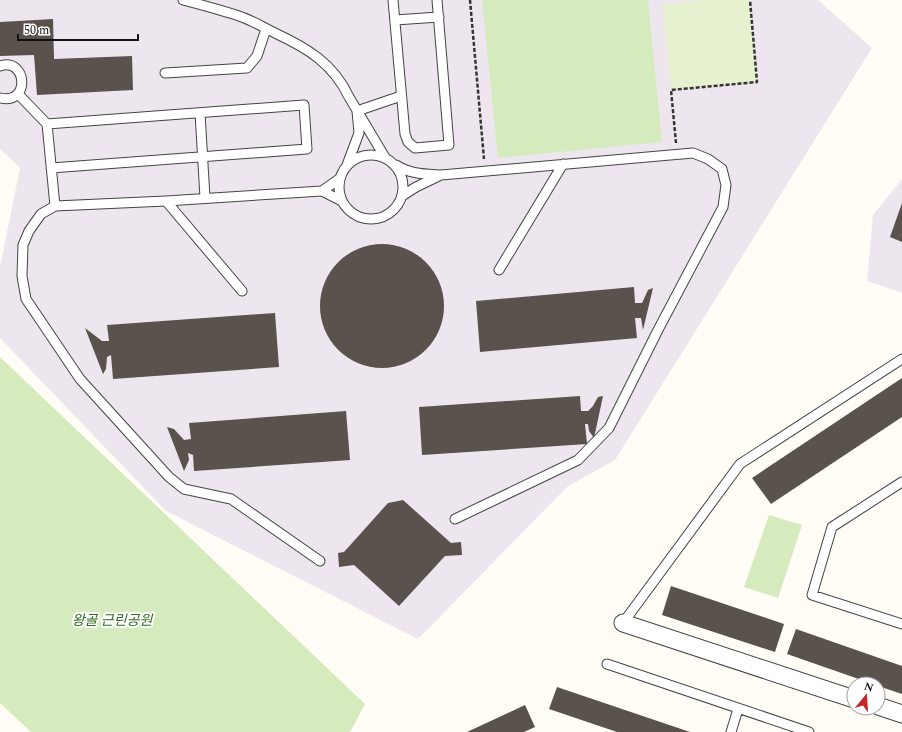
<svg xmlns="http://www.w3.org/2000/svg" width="902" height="732" font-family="Spectral,'Noto Sans KR',serif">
  <rect width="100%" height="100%" fill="#fffdf5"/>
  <path fill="#eee6ef" d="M 0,0 L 818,0 L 872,48 L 615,460 L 567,487 L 418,639 L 166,511 L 0,338 L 0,267 L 20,168 L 0,149 Z
    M 902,179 L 902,293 L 867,281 L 873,215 Z"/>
  <path fill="#d5ebbd" d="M 482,0 L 648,0 L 662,142 L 498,158 Z
    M 0,357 L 365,704 L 350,732 L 31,732 L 0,703 Z
    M 769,515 L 802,525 L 778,598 L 744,587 Z"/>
  <path fill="#e6f2cf" d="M 709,0 L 750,0 L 757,82 L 671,90 L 662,4 Z"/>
  <path fill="#5a524d" d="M 53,19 L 54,59 L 132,56 L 133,90 L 37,95 L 34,55 L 0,56 L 0,22 Z
    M 902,203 L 902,242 L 890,237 Z
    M320 306a62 62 0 1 1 124 0a62 62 0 1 1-124 0Z
    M 634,287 L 635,303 L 642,303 L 648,290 L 653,288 L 643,330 L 641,318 L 635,318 L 637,338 L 480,352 L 476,301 Z
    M 275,313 L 279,367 L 113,379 L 111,355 L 107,357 L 106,369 L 103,374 L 85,328 L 102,341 L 109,341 L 107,325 Z
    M 902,378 L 902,417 L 771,504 L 752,478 Z
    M 580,396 L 581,411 L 588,411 L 593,406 L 598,397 L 603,396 L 594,438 L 589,431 L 588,424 L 585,424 L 587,444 L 422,455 L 419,407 Z
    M 346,411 L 350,460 L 194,471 L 193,455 L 188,453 L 189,460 L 184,471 L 167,427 L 174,429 L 184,440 L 191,439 L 189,423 Z
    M 403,500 L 451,543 L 461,542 L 462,555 L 445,556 L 399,606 L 354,565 L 339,567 L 338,553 L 344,552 L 388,503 Z
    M 671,586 L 784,624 L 775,652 L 662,615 Z
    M 796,629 L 902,666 L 902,694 L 878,686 L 878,684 L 873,684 L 787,654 Z
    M 557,687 L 690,732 L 617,732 L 549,709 Z
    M 525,705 L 535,727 L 524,732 L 467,732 Z"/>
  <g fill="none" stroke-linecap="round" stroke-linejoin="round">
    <defs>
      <path id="lane" d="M 183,0 C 202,5 221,10 239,16 C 251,20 263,27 275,33 C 307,48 333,63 349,97 L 386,159
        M 393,0 L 405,134 L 408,142 L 415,148 L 449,145 L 437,0
        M 395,20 L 439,17
        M 0,66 C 27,57 31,105 0,98
        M 165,73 L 247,68 L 257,56 L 266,29
        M 18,94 L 47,124 L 55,206
        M 200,113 L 205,198
        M 47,124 L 304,105 L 307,149 L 51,168
        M339 187a32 32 0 1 1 64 0a32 32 0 1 1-64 0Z
        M 347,165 L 359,133 L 357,111 L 401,96
        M 396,165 C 410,174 424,174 440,175
        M 322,191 L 339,179
        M 402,196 L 416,187 L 441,175 L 693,153 L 708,159 L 722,169 L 726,185 L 723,207 L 658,330 L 609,428 L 578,460 L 455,519
        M 166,201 L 242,291
        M 499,270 L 563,164
        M 902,482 L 832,527 L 812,595 L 902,624
        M 320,561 L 231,499 L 184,489 L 169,477 L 80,379 L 26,299 L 22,276 L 23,245 L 29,231 L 41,214 L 55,206 L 166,201 L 322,191 L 342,201
        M 623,623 L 740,464 L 902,359
        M 607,664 L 809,732
        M 731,732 L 738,709"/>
      <path id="street" d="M 623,623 L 854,699
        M 878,706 L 902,714"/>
    </defs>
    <use href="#lane" stroke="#444" stroke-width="11"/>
    <use href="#street" stroke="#444" stroke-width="19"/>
    <path stroke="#333" stroke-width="2.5" stroke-dasharray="4 2" stroke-linecap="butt" d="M 470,0 L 484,159
      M 676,143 L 671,90 L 757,82 L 750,0"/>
    <use href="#lane" stroke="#fff" stroke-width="9"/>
    <use href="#street" stroke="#fff" stroke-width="17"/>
  </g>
  <g text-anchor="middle" stroke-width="4" stroke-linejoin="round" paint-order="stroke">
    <g font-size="14" font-style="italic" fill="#2f6b1f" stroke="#fff">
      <text x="112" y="625">왕골 근린공원</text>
    </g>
  </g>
  <g transform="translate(866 696) rotate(18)"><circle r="19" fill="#ffffff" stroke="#a0a0a0"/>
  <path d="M0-3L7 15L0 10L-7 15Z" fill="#c4262e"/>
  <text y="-6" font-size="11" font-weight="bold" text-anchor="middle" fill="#111111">N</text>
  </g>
  <path d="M18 34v6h120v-6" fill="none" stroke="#111111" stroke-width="2"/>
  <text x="24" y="34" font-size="12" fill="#111111" stroke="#ffffff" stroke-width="3" paint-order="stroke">50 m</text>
</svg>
